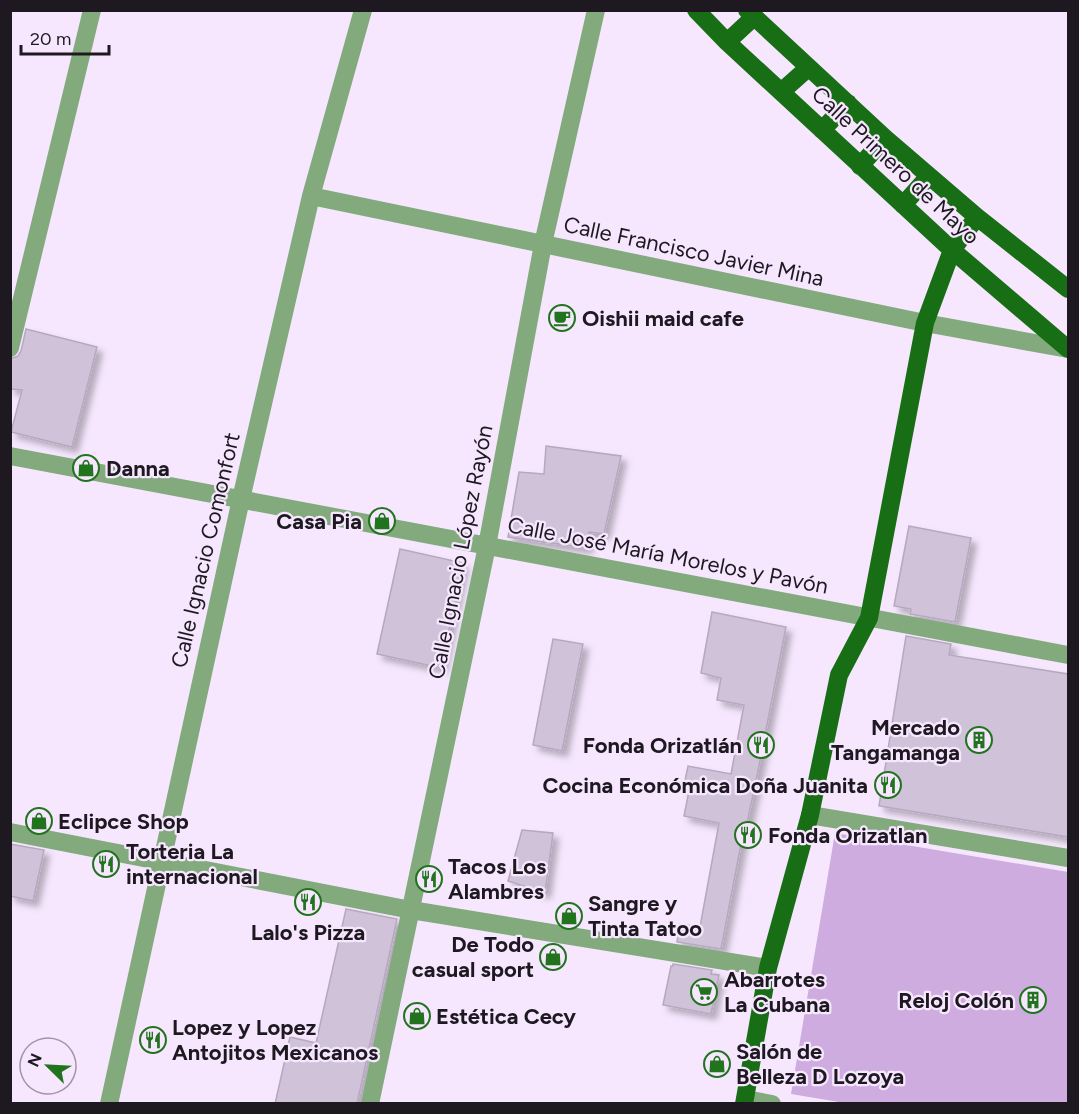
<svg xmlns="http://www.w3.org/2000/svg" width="1079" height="1114" font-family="Figtree,sans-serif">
  <defs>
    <filter id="shadow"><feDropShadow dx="5.5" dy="5.5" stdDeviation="3" flood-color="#0004"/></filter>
  </defs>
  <rect width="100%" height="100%" fill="#f6e7fe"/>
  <path fill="#ceacdf" d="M 835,833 L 1068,872 L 1068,1103 L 851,1104 L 791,1094 Z"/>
  <path fill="#d0c2d8" stroke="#b6a8be" stroke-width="1.5" filter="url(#shadow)" d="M 26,329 L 97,347 L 72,447 L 11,432 L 22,390 L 10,389 L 10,359 L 18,356 L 21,351 Z
    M 546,446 L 621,456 L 604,534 L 589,532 L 587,548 L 508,537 L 519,472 L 544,474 Z
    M 909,526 L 971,538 L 955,622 L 910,614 L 911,609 L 894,606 Z
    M 400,549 L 463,563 L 441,668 L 377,654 Z
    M 712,612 L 786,627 L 757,776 L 746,828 L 744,828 L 721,949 L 677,942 L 680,924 L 700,927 L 719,823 L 684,816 L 689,791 L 683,790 L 688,766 L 731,774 L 744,705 L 717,700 L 721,678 L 701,673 Z
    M 906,636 L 951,644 L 949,655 L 1068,674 L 1068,837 L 879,806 Z
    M 553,639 L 583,644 L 562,751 L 533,745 Z
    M 522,830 L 553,833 L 545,893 L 508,881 Z
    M 10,844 L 44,850 L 33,901 L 10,896 Z
    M 346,909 L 397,919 L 357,1104 L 275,1104 L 290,1037 L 316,1043 Z
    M 673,964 L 712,970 L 711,974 L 719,975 L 711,1014 L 663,1005 L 671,966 L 673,966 Z"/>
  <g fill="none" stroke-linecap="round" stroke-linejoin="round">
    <path stroke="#82aa7d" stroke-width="18" d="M 311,196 L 925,323 L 1068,349
      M 10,348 L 92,10
      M 10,456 L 1068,655
      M 810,815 L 1068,858
      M 10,832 L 411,910 L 768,968
      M 745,1099 L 772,1104
      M 109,1104 L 241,499 L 311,196 L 363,10
      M 370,1104 L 487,546 L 543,244 L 596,10"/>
    <path stroke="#186e15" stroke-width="18" d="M 696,10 L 727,42 L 952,250 L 1068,349
      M 747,10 L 885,138 L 977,217 L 1068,289
      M 727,42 L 754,17
      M 781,92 L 808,68
      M 822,130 L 848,103
      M 860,166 L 885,138
      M 903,205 L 929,176
      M 744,1104 L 768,968 L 810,815 L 839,675 L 869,618 L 925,323 L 952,250 L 977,217"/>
  </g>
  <defs>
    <symbol id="cafe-ring" viewBox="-11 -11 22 22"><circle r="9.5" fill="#f6e7fe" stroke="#21731d" stroke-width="1.5"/><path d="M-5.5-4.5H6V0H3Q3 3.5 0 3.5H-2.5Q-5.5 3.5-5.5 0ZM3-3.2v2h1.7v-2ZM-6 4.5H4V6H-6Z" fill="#21731d"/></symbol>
    <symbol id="shop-ring" viewBox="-11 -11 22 22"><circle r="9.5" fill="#f6e7fe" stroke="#21731d" stroke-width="1.5"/><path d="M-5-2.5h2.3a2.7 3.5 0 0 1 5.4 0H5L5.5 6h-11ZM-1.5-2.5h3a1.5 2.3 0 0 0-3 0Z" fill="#21731d"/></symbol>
    <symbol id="building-ring" viewBox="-11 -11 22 22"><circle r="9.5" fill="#f6e7fe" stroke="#21731d" stroke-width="1.5"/><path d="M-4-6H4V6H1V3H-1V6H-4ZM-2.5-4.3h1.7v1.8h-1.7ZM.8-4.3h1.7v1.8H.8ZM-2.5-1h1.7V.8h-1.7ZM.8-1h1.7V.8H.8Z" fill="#21731d"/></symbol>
    <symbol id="restaurant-ring" viewBox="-11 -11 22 22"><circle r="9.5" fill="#f6e7fe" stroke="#21731d" stroke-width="1.5"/><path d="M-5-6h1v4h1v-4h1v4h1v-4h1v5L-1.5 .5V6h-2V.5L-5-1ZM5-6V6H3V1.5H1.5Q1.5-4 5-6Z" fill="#21731d"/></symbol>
    <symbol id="supermarket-ring" viewBox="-11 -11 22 22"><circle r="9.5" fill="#f6e7fe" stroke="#21731d" stroke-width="1.5"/><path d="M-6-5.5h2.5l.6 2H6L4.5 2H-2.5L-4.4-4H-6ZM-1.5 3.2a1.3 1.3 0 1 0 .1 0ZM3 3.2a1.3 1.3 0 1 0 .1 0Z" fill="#21731d"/></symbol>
  </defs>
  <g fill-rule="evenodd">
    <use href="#cafe-ring" x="547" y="303" width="30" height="30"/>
    <use href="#shop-ring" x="71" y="453" width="30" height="30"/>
    <use href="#shop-ring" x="367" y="506" width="30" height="30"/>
    <use href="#building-ring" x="964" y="725" width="30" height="30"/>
    <use href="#restaurant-ring" x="746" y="730" width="30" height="30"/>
    <use href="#restaurant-ring" x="873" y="770" width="30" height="30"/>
    <use href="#shop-ring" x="24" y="806" width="30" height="30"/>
    <use href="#restaurant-ring" x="733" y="820" width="30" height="30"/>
    <use href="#restaurant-ring" x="91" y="849" width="30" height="30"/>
    <use href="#restaurant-ring" x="414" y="864" width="30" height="30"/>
    <use href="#restaurant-ring" x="293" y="887" width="30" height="30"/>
    <use href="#shop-ring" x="554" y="901" width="30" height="30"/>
    <use href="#shop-ring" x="538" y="942" width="30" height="30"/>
    <use href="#supermarket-ring" x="689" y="977" width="30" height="30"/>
    <use href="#building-ring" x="1018" y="985" width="30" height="30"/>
    <use href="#shop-ring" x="402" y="1001" width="30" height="30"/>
    <use href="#restaurant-ring" x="138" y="1025" width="30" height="30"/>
    <use href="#shop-ring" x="702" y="1049" width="30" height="30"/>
  </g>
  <g text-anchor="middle" stroke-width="4.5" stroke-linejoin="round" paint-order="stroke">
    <g font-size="22" fill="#1e1921" stroke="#f6e7fe">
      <text transform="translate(896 165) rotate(43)" y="8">Calle Primero de Mayo</text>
      <text transform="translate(694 251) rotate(12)" y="8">Calle Francisco Javier Mina</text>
      <text transform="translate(205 550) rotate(-77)" y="8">Calle Ignacio Comonfort</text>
      <text transform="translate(460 552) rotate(-79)" y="8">Calle Ignacio López Rayón</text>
      <text transform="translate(668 555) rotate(11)" y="8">Calle José María Morelos y Pavón</text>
    </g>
    <g font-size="22" font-weight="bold" fill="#1e1921" stroke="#f6e7fe" text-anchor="start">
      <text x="582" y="326">Oishii maid cafe</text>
      <text x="106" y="476">Danna</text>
      <text x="362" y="529" text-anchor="end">Casa Pia</text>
      <text x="960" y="735" text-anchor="end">Mercado<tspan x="960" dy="25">Tangamanga</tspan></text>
      <text x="742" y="753" text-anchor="end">Fonda Orizatlán</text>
      <text x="868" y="793" text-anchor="end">Cocina Económica Doña Juanita</text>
      <text x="58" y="829">Eclipce Shop</text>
      <text x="768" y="843">Fonda Orizatlan</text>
      <text x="126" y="859">Torteria La<tspan x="126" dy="25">internacional</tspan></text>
      <text x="448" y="874">Tacos Los<tspan x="448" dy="25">Alambres</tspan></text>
      <text x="588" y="911">Sangre y<tspan x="588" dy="25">Tinta Tatoo</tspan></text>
      <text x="308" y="940" text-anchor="middle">Lalo's Pizza</text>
      <text x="534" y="952" text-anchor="end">De Todo<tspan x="534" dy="25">casual sport</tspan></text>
      <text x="724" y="987">Abarrotes<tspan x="724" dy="25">La Cubana</tspan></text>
      <text x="1014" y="1008" text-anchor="end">Reloj Colón</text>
      <text x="436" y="1024">Estética Cecy</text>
      <text x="172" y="1035">Lopez y Lopez<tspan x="172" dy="25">Antojitos Mexicanos</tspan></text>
      <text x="736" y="1059">Salón de<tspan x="736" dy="25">Belleza D Lozoya</tspan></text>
    </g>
  </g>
  <rect width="1079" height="1114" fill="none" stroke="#1e1921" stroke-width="24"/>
  <g transform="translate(48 1066) rotate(294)"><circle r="28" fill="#f6e7fe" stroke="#a095a6" stroke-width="1.5"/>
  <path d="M0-4.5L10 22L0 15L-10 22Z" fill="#21731d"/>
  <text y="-9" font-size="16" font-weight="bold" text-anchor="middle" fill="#1e1921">N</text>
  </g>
  <path d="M21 45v9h88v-9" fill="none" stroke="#1e1921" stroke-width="3"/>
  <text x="30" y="45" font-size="18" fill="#1e1921" stroke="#f6e7fe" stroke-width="4.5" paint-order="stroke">20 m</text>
</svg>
